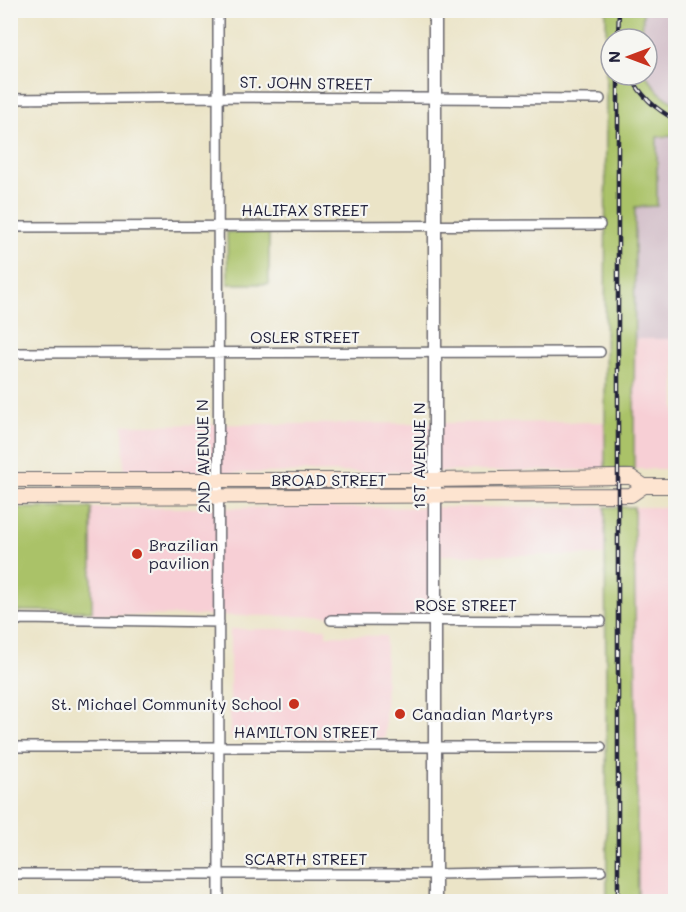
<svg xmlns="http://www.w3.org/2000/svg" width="686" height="912" font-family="Mali,sans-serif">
  <rect width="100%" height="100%" fill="#f6f6f2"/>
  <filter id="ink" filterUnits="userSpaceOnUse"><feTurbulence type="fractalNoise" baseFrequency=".0167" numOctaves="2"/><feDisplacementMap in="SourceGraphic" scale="12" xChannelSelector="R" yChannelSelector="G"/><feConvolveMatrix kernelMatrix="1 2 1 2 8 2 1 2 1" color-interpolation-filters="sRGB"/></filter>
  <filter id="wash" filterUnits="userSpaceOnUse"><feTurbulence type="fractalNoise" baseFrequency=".008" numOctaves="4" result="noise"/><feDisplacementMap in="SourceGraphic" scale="24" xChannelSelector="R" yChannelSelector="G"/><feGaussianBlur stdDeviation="1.35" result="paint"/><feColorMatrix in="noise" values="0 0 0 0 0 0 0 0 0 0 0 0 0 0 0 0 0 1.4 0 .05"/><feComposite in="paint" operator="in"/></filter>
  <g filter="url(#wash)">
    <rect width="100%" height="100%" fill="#ebe4c7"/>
    <path fill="#f7cfd5" d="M 635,339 L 675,339 L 675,469 L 634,469 Z
      M 605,422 L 605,470 L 124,474 L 123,425 Z
      M 605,507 L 605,555 L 431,555 L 430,617 L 92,615 L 92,508 Z
      M 634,507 L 675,507 L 675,901 L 638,901 Z
      M 230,629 L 326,629 L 326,635 L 386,636 L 385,738 L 230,738 Z"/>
    <path fill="#d2bdc8" d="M 643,11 L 675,11 L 675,104 L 659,92 L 646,75 L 647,39 L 642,39 Z
      M 675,136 L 675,339 L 635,339 L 635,206 L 657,206 L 657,137 Z"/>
    <path fill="#aac268" stroke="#667252" stroke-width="1.5" d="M 606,11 L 643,11 L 642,39 L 611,39 L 611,75 L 646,75 L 659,92 L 675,104 L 675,136 L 657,137 L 657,206 L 635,207 L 634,469 L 605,470 Z
      M 227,232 L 269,232 L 269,284 L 228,284 Z
      M 605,507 L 634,507 L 638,901 L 607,901 Z
      M 11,508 L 92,508 L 92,611 L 20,611 L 11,617 Z"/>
  </g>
  <g filter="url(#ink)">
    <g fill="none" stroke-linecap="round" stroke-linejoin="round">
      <defs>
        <path id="minor" d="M 218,10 L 219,902
          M 10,99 L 218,97 L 600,99
          M 10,227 L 600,225
          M 10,353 L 600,352
          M 331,620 L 601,621
          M 10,624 L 21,619 L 219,622
          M 10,747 L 601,747
          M 10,874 L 435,874 L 601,871"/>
        <path id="tertiary" d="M 435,902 L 435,10"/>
        <path id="secondary" d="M 10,480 L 435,480 L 618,477 L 631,477 L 644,486 L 676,486
          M 10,497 L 631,495 L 644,486"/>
      </defs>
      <use href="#minor" stroke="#68666c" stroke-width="12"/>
      <use href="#tertiary" stroke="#68666c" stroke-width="15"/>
      <use href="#secondary" stroke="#68666c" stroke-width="16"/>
      <use href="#minor" stroke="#fff" stroke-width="9"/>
      <use href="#tertiary" stroke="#fff" stroke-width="12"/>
      <use href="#secondary" stroke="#fde4d0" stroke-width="14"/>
      <defs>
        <path id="rail" d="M 618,39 L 619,10
          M 618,75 L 618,902
          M 630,75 C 641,96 655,109 676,120"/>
      </defs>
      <use href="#rail" stroke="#22223b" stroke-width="4.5"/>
      <use href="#rail" stroke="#f6f6f2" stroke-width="2" stroke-dasharray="7" stroke-linecap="butt"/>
    </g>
  </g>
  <g fill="#c8321e" stroke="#f6f6f2" stroke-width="2">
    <circle cx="137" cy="554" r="6"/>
    <circle cx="294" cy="704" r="6"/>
    <circle cx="400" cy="714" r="6"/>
  </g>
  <g text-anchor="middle" stroke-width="4.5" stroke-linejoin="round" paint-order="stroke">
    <g font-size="16" fill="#22223b" stroke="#f6f6f2">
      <text transform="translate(306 83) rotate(1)" y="6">ST. JOHN STREET</text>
      <text x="305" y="216">HALIFAX STREET</text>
      <text x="305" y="343">OSLER STREET</text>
      <text transform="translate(203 456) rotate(-91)" y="6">2ND AVENUE N</text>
      <text transform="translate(419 456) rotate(-90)" y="6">1ST AVENUE N</text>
      <text x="329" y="486">BROAD STREET</text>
      <text x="466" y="611">ROSE STREET</text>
      <text x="306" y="738">HAMILTON STREET</text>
      <text x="306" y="865">SCARTH STREET</text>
    </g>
    <g font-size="16" fill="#22223b" stroke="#f6f6f2" text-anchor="start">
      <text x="149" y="551">Brazilian<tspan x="149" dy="18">pavilion</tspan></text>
      <text x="282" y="710" text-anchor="end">St. Michael Community School</text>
      <text x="412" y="720">Canadian Martyrs</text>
    </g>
  </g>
  <rect width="686" height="912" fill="none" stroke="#f6f6f2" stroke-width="36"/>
  <g transform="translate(629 57) rotate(270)"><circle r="28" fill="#f6f6f2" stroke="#a1a1a9" stroke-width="1.5"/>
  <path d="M0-4.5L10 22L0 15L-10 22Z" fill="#c8321e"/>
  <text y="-9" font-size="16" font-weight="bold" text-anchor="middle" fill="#22223b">N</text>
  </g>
</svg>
